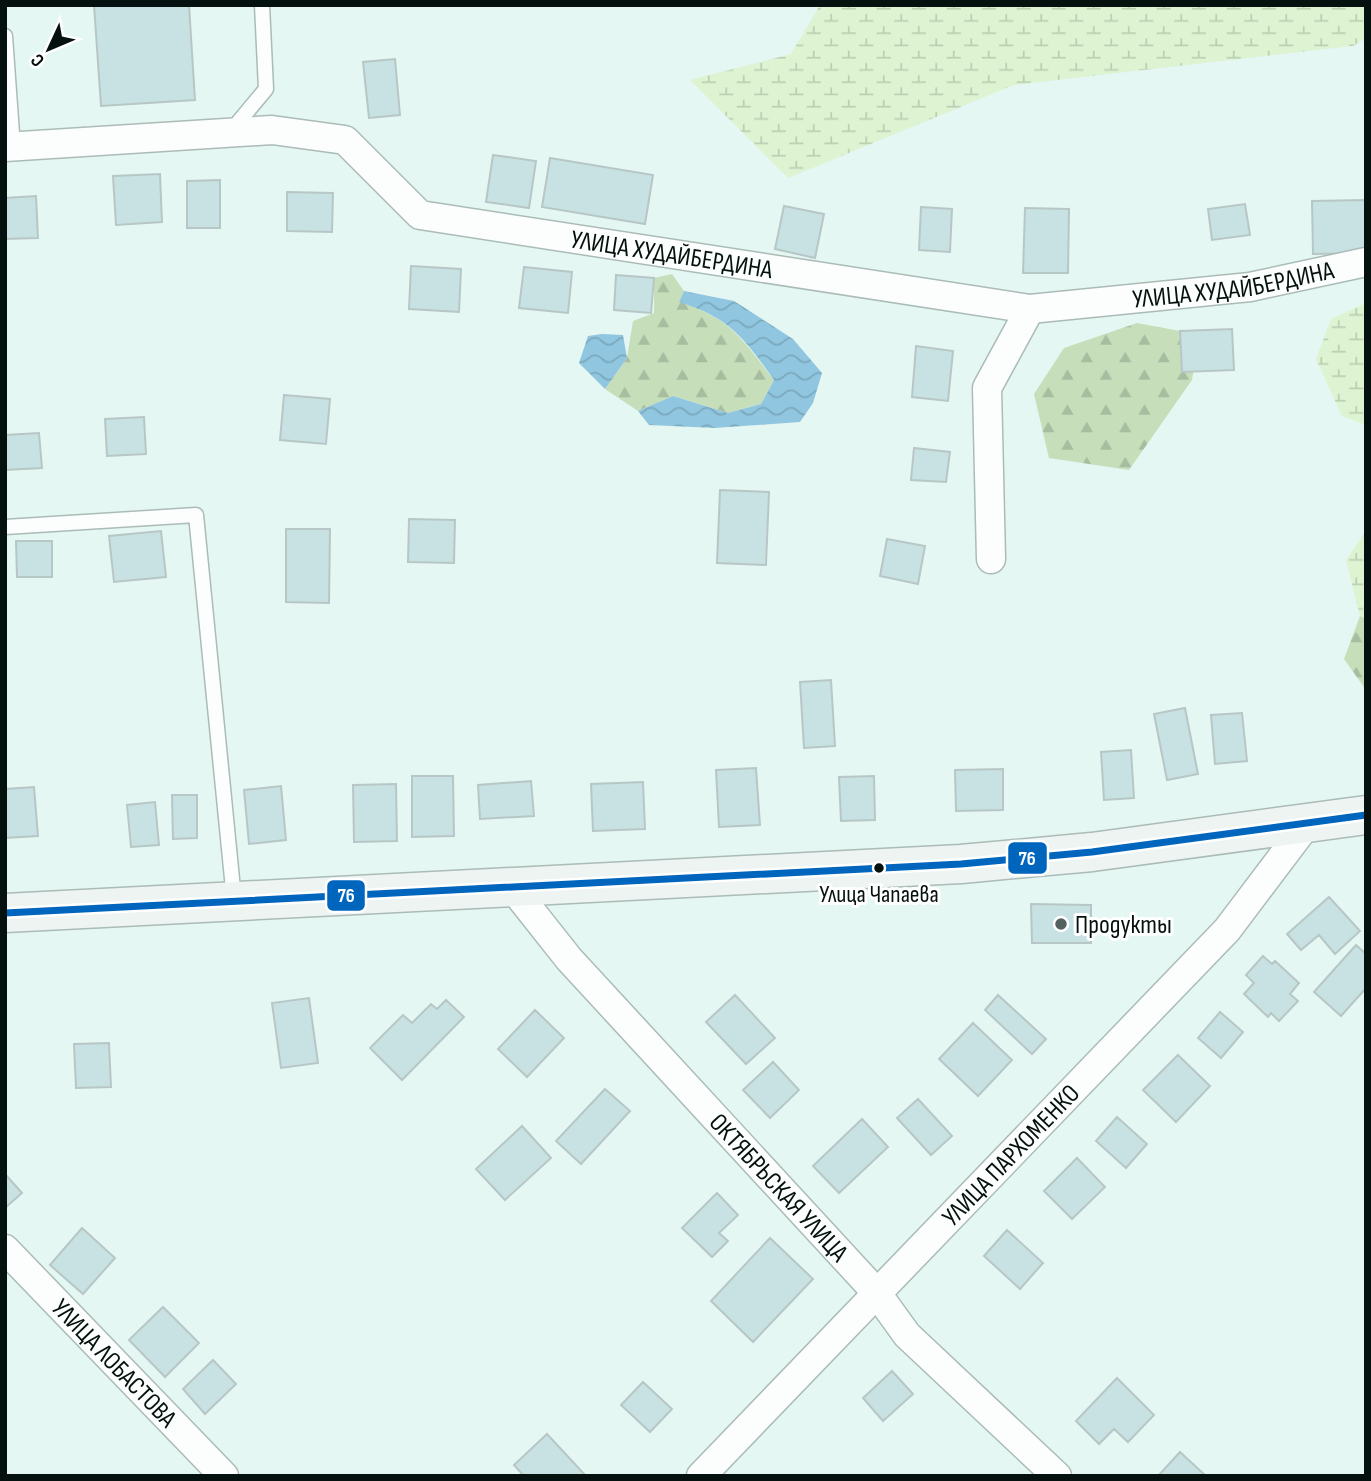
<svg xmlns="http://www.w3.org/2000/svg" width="1371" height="1481" font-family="'Sofia Sans Condensed',sans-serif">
  <defs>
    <pattern id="forest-firs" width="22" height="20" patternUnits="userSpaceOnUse" patternTransform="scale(1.75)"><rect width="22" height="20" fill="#c6deba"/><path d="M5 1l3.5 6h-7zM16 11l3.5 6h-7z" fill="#a8bd9f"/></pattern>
    <pattern id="wetland-marsh" width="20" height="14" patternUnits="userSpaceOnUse" patternTransform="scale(1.75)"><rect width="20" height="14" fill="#ddf3d2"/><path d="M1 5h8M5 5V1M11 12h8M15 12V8" fill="none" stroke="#bccfb3"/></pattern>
    <pattern id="water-waves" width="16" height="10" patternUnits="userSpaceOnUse" patternTransform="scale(1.75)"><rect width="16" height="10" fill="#90c6df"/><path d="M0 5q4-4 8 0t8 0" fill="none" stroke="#7ba9be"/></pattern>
  </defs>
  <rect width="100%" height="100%" fill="#e5f7f3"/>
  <path fill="url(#forest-firs)" d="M 672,274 L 684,291 L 679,302 C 732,319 741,338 774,380 L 761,404 L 728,413 L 673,396 L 638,411 L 605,389 L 627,358 L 633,321 L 654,313 L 654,278 Z
    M 1137,323 L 1180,331 L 1198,346 L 1192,380 L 1129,470 L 1049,458 L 1034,394 L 1064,348 Z
    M 1360,616 L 1366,618 L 1366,690 L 1344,659 Z"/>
  <path fill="url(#wetland-marsh)" d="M 820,5 L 1366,5 L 1366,38 L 1353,46 L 1014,85 L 788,178 L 690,80 L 791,54 Z
    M 1366,303 L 1366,425 L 1342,416 L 1316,359 L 1331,319 Z
    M 1366,531 L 1366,618 L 1360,616 L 1346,560 Z"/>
  <path fill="url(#water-waves)" d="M 684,291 L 734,301 L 793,339 L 822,373 L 813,403 L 800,422 L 715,428 L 649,425 L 638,411 L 673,396 L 728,413 L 761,404 L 774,380 C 744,338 730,318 679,302 Z
    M 602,334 L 623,335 L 627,358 L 605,389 L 579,363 L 588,336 Z"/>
  <path fill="#c8e1e2" stroke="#b7c7c5" stroke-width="2" d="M 94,5 L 189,5 L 195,100 L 101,106 Z
    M 395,59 L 400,115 L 369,118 L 363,62 Z
    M 493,155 L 536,161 L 529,208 L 486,202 Z
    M 550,158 L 653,175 L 645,224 L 542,207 Z
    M 160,174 L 162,222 L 116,225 L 113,176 Z
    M 220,180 L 220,228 L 187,228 L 187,181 Z
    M 287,192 L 333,193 L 332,232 L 287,231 Z
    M 36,196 L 38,238 L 5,239 L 5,198 Z
    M 1365,200 L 1366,253 L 1313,254 L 1312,201 Z
    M 1245,204 L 1250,235 L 1212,240 L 1208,209 Z
    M 784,206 L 824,214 L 815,258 L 775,249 Z
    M 921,207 L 952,209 L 950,252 L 919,250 Z
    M 1025,208 L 1069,209 L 1068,273 L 1023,273 Z
    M 411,266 L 461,269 L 459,312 L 409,309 Z
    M 524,267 L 572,272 L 568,313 L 519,308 Z
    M 616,275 L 654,278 L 651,313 L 614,310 Z
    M 1232,329 L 1234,370 L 1182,372 L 1180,331 Z
    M 916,346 L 953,351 L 948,401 L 912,397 Z
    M 284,395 L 330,399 L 326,444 L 280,440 Z
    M 144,417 L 146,454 L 107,456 L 105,419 Z
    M 39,433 L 42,468 L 5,470 L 5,435 Z
    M 914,448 L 950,452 L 946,482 L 911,480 Z
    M 720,490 L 769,492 L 766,565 L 717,563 Z
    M 409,519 L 455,520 L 454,563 L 408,562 Z
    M 286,529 L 330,529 L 329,603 L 286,602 Z
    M 161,531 L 166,577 L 114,582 L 109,536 Z
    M 887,539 L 925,546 L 918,584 L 880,576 Z
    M 16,541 L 52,541 L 52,577 L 17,577 Z
    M 831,680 L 835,746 L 804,748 L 800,682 Z
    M 1185,708 L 1198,774 L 1167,780 L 1154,714 Z
    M 1242,713 L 1247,761 L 1215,764 L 1211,715 Z
    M 1131,750 L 1134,798 L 1104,800 L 1101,752 Z
    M 756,768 L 760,825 L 719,827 L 716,770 Z
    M 1003,769 L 1003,810 L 956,811 L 955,770 Z
    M 412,776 L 453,776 L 454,836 L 412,837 Z
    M 874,776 L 875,820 L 841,821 L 839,777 Z
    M 531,781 L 534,816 L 480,819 L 478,785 Z
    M 643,782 L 645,829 L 593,831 L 591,784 Z
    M 396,784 L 397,841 L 354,842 L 353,785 Z
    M 281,786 L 286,840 L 249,844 L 244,790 Z
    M 34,787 L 38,836 L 5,838 L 5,789 Z
    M 172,795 L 197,795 L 197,838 L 173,839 Z
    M 155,802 L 159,845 L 131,847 L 127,805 Z
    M 1329,897 L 1360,931 L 1335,954 L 1319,935 L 1301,950 L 1287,934 Z
    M 1031,904 L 1091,905 L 1091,943 L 1032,943 Z
    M 1356,945 L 1366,954 L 1366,988 L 1341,1016 L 1314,992 Z
    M 1263,956 L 1272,964 L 1275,961 L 1299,983 L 1290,994 L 1298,1001 L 1279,1021 L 1271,1013 L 1268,1017 L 1244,994 L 1254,983 L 1246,975 Z
    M 735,995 L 775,1038 L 746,1064 L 706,1022 Z
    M 998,995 L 1046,1039 L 1032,1054 L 985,1010 Z
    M 309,998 L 318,1063 L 281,1068 L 272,1003 Z
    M 446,1000 L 464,1017 L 402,1080 L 370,1048 L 403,1015 L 412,1023 L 431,1004 L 437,1009 Z
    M 535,1010 L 564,1038 L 527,1077 L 498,1049 Z
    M 1220,1012 L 1243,1032 L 1221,1058 L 1198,1038 Z
    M 973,1023 L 1012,1060 L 978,1096 L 939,1059 Z
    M 109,1043 L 111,1087 L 76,1088 L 74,1044 Z
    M 1178,1055 L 1210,1086 L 1176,1122 L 1143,1090 Z
    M 773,1062 L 799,1090 L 770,1118 L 743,1090 Z
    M 605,1089 L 630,1111 L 581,1164 L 556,1141 Z
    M 918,1099 L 952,1136 L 931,1155 L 897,1118 Z
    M 1117,1117 L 1147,1144 L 1126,1168 L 1096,1141 Z
    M 862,1119 L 888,1147 L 839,1193 L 813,1166 Z
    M 522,1126 L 551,1158 L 505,1200 L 476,1169 Z
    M 1077,1158 L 1105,1187 L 1072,1219 L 1044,1191 Z
    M 5,1174 L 22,1193 L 5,1208 Z
    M 717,1193 L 738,1215 L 719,1233 L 728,1241 L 712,1257 L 682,1228 Z
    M 82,1228 L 115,1258 L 83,1294 L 50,1265 Z
    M 1007,1230 L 1043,1263 L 1020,1289 L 984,1256 Z
    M 770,1238 L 813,1279 L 753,1342 L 711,1301 Z
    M 163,1307 L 199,1343 L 165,1377 L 129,1340 Z
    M 213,1360 L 236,1384 L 205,1414 L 183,1389 Z
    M 892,1371 L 913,1394 L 883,1421 L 863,1398 Z
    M 1117,1378 L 1154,1415 L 1128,1442 L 1114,1429 L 1099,1444 L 1076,1421 Z
    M 643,1382 L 672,1409 L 650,1432 L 621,1405 Z
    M 547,1434 L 586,1476 L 524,1476 L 514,1465 Z
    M 1180,1452 L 1206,1476 L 1158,1476 Z"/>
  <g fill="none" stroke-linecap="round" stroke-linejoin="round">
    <defs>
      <path id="service" d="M 5,36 L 13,147
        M 231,131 L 266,89 L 262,5
        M 5,527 L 196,515 L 234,899"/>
      <g id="minor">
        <path id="s1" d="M 5,147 L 272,130 L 345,140 L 420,215 L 1030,309 L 1250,287 L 1366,262"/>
        <path d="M 991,559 L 987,388 L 1030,309"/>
        <path id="s2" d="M 512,887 L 569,959 L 876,1292 L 907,1335 L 1057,1476"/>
        <path id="s3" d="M 5,1249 L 224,1476"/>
        <path id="s4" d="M 701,1476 L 1227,930 L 1307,824"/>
      </g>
      <path id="secondary" d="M 5,913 L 961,864 L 1092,852 L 1366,815"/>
    </defs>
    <use href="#service" stroke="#abbbb8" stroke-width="17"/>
    <use href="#minor" stroke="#abbbb8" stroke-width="31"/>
    <use href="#secondary" stroke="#abbbb8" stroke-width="41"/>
    <use href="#service" stroke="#fbfefd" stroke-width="14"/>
    <use href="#minor" stroke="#fbfefd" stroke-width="28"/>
    <use href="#secondary" stroke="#edf4f1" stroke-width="38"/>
    <defs>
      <path id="bus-1" d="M 5,913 L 961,864 L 1092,852 L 1366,815"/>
    </defs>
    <use href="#bus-1" stroke="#fff" stroke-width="12"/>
    <use href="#bus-1" stroke="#0065bd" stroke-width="7"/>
  </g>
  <circle fill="#04110e" stroke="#fff" stroke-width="2.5" cx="879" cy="868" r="6"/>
  <circle fill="#53625e" stroke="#fff" stroke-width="2.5" cx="1061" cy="924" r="7"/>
  <g text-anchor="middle" stroke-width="6" stroke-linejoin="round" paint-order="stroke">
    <g font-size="24" fill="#04110e" stroke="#fff">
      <text x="879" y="902">Улица Чапаева</text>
    </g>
    <g font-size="26" fill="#04110e" stroke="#fff">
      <text dy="9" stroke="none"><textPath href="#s1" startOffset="702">УЛИЦА ХУДАЙБЕРДИНА</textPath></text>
      <text dy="9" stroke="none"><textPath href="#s1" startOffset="1269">УЛИЦА ХУДАЙБЕРДИНА</textPath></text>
      <text dy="9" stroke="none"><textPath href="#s4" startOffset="446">УЛИЦА ПАРХОМЕНКО</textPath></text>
      <text dy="9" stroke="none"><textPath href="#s2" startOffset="402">ОКТЯБРЬСКАЯ УЛИЦА</textPath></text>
      <text dy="9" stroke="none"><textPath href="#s3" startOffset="158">УЛИЦА ЛОБАСТОВА</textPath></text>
    </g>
    <g font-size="26" fill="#04110e" stroke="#fff" text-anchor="start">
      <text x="1075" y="933">Продукты</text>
    </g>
  </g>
  <g stroke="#fff" stroke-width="2.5">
    <rect x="1007" y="841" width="41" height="34" rx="7" fill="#0065bd"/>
    <rect x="326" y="879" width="40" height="33" rx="7" fill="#0065bd"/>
  </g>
  <g font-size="19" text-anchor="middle" font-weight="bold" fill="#fff">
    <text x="1027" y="865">76</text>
    <text x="346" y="902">76</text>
  </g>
  <rect width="1371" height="1481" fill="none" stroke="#04110e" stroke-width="14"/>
  <g transform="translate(49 49) rotate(226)" stroke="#ffffff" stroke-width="5" paint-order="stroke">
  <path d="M0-5L12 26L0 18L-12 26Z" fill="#04110e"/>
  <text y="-10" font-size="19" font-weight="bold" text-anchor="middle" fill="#04110e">С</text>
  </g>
</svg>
